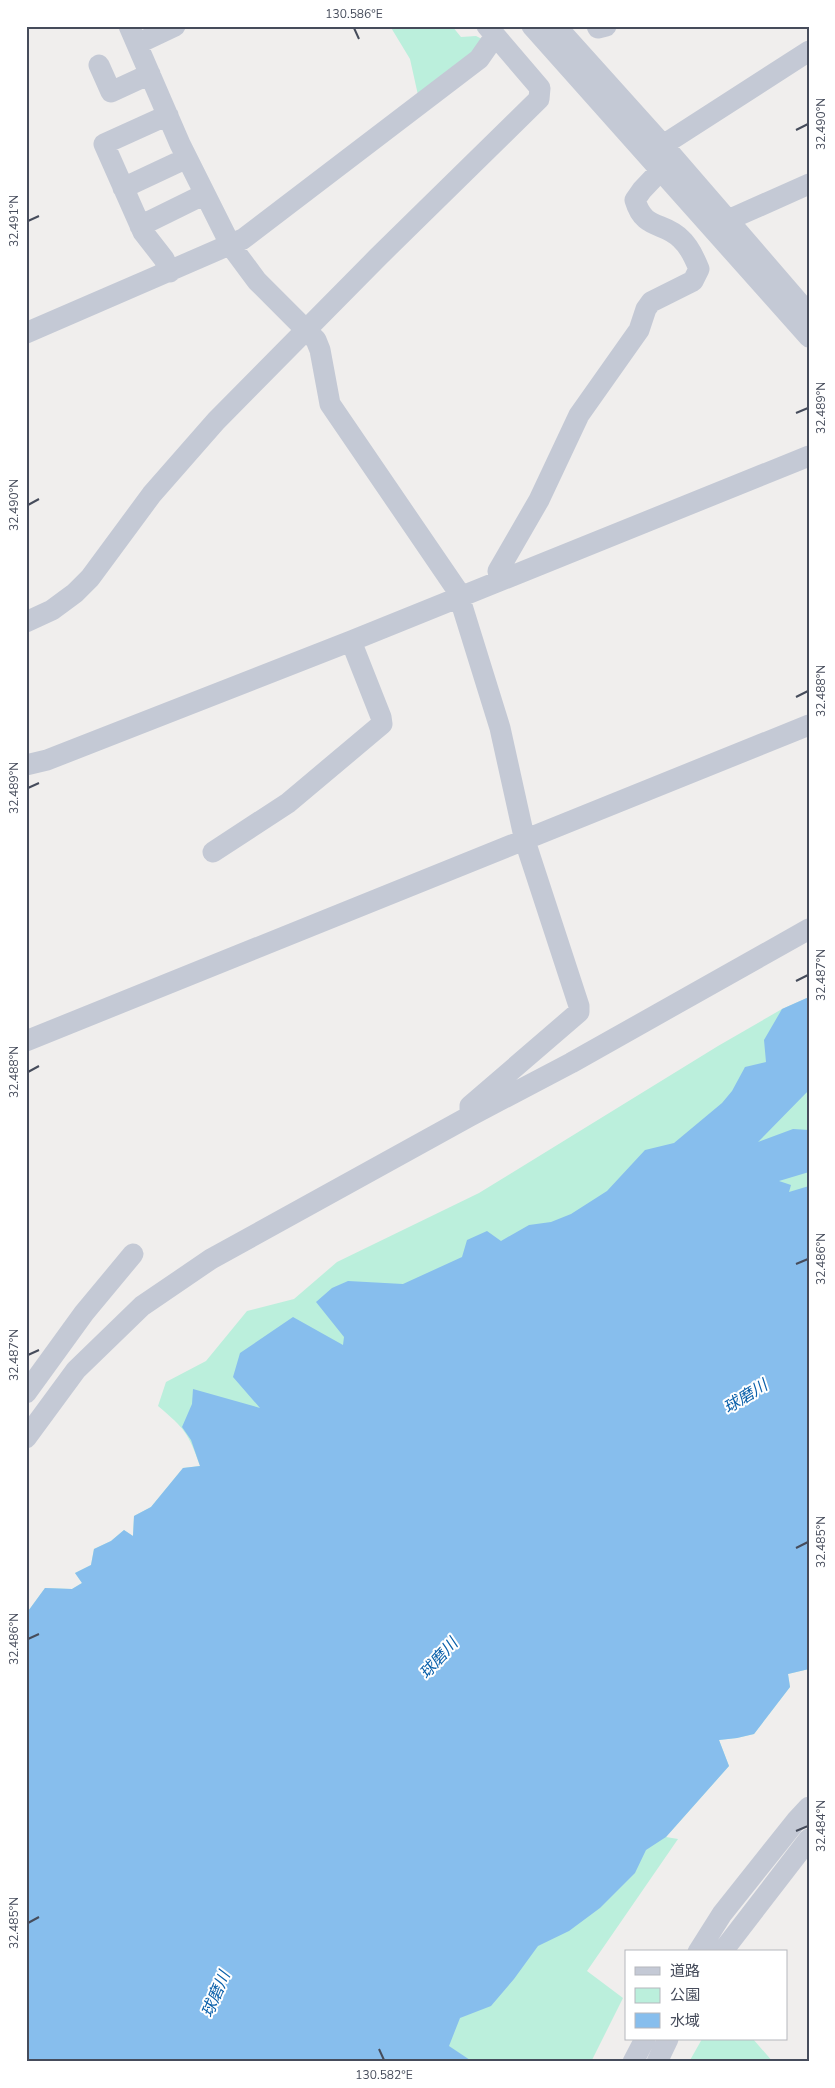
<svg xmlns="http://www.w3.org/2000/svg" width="835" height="2088" font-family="'Nunito Sans','Noto Sans JP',sans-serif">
  <rect width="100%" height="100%" fill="#f0eeed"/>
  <path fill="#bbefdc" d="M 390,26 L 452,26 L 461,37 L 476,36 L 482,39 L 472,55 L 420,104 L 410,59 Z
    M 809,997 L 809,1272 L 26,1614 L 45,1588 L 72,1589 L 82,1583 L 75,1573 L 91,1565 L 94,1549 L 111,1541 L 124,1530 L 133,1536 L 134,1516 L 151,1507 L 183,1468 L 200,1466 C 188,1432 185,1429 158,1406 L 166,1382 L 206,1361 L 247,1311 L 294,1299 L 337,1262 L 479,1193 L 718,1046 L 782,1009 Z
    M 763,1661 L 809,1669 L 788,1674 L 790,1687 L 754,1734 L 737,1738 L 719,1740 L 729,1766 L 666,1837 L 678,1839 L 587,1971 L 623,1998 L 591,2062 L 354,2062 Z
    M 702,2039 L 753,2039 L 773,2062 L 689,2062 Z"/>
  <path fill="#87beed" d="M 809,997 L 809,1090 L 758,1142 L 793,1129 L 809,1130 L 809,1172 L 779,1181 L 791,1185 L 789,1192 L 809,1186 L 809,1669 L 788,1674 L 790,1687 L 754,1734 L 737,1738 L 719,1740 L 729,1766 L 666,1837 L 646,1850 L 635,1873 L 600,1908 L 569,1931 L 538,1946 L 514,1979 L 491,2006 L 460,2018 L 449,2046 L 473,2062 L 26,2062 L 26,1614 L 45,1588 L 72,1589 L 82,1583 L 75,1573 L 91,1565 L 94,1549 L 111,1541 L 124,1530 L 133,1536 L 134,1516 L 151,1507 L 183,1468 L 200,1466 L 191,1440 L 182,1427 L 192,1404 L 193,1389 L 260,1408 L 233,1377 L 240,1353 L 293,1317 L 343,1345 L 344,1337 L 316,1302 L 332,1288 L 348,1281 L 403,1284 L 462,1257 L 467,1240 L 487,1231 L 501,1241 L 529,1225 L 551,1222 L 571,1214 L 607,1191 L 645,1150 L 674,1143 L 722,1103 L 732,1091 L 745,1067 L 766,1062 L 764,1040 L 782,1009 Z"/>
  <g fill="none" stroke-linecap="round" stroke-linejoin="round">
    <path stroke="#c4c9d5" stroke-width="21" d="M 129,26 L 180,144 L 231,246 L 257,281 L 316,340 L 320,350 L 330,404 L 457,590 L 459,596 L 500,728 L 525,841 L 579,1006 L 579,1012 L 470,1106 L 470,1116
      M 532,26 L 809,337
      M 556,26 L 663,145 L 809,314
      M 597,26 L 598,28 L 606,26
      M 137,44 L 175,26
      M 99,65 L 111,92 L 150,74
      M 168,115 L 104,144 L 143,232 L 164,259 L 170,272
      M 123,188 L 187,158
      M 728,220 L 809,184
      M 140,226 L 205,194
      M 26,333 L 243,239 L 479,59 L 495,36
      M 500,580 L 498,571 L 539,500 L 579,415 L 639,330 L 646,309 L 651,302 L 693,281 L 699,269 C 695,259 689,246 681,239 C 664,221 644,231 635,200 L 642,190 L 660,171 L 663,145 L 809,51
      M 26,622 L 52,610 L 75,593 L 90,578 L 152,494 L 216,421 L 377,258 L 539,99 L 540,88 L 487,26
      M 26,765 L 47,760 L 351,641 L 809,456
      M 213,852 L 288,803 L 382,724 L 381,717 L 351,641
      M 26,1041 L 809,725
      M 26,1393 L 84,1313 L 133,1254
      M 26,1438 L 76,1370 L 142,1306 L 211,1259 L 470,1116 L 571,1063 L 809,929
      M 698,1952 L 722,1914 L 796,1821 L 809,1807
      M 722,1952 L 809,1839
      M 633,2062 L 645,2039
      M 657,2062 L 668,2039"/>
  </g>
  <path fill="none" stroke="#464c5b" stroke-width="2" d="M 354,28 L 359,39M 796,130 L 808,124M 28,221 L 39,216M 796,413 L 808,408M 28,505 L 39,499M 796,697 L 808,691M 28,788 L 39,783M 796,981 L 808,975M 28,1072 L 39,1066M 796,1264 L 808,1259M 28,1355 L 39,1350M 796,1548 L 808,1542M 28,1639 L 39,1634M 796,1831 L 808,1826M 28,1923 L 39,1917M 379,2049 L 384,2060"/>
  <g text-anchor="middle" stroke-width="4" stroke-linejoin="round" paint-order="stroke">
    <g font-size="16" font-style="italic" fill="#0a60aa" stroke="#fff">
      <text transform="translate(745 1396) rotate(-32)" y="6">球磨川</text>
      <text transform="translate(438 1658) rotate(-48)" y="6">球磨川</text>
      <text transform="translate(215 1994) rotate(-67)" y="6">球磨川</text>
    </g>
  </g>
  <rect width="835" height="2088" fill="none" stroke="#ffffff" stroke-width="55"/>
  <rect x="625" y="1950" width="162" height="90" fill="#ffffff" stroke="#b5b7bd"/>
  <rect x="635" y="1967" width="25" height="8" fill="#c4c9d5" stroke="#b5b7bd"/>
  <text x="670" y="1976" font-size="15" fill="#464c5b">道路</text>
  <rect x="635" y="1988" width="25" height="15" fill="#bbefdc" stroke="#b5b7bd"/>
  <text x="670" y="2000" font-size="15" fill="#464c5b">公園</text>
  <rect x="635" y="2013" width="25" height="15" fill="#87beed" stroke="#b5b7bd"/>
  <text x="670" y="2026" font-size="15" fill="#464c5b">水域</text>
  <rect x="28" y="28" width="780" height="2032" fill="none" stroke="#464c5b" stroke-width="2"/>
  <g font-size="12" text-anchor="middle" fill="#464c5b">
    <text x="354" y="18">130.586°E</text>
    <text transform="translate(821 124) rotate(-90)" y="4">32.490°N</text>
    <text transform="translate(14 221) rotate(-90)" y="4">32.491°N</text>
    <text transform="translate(821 408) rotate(-90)" y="4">32.489°N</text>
    <text transform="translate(14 505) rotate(-90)" y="4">32.490°N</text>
    <text transform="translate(821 691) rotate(-90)" y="4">32.488°N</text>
    <text transform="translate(14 788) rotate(-90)" y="4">32.489°N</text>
    <text transform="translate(821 975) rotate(-90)" y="4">32.487°N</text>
    <text transform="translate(14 1072) rotate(-90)" y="4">32.488°N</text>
    <text transform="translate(821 1259) rotate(-90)" y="4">32.486°N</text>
    <text transform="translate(14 1355) rotate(-90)" y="4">32.487°N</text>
    <text transform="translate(821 1542) rotate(-90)" y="4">32.485°N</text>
    <text transform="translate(14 1639) rotate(-90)" y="4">32.486°N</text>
    <text transform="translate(821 1826) rotate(-90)" y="4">32.484°N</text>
    <text transform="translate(14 1923) rotate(-90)" y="4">32.485°N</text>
    <text x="384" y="2079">130.582°E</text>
  </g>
</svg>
